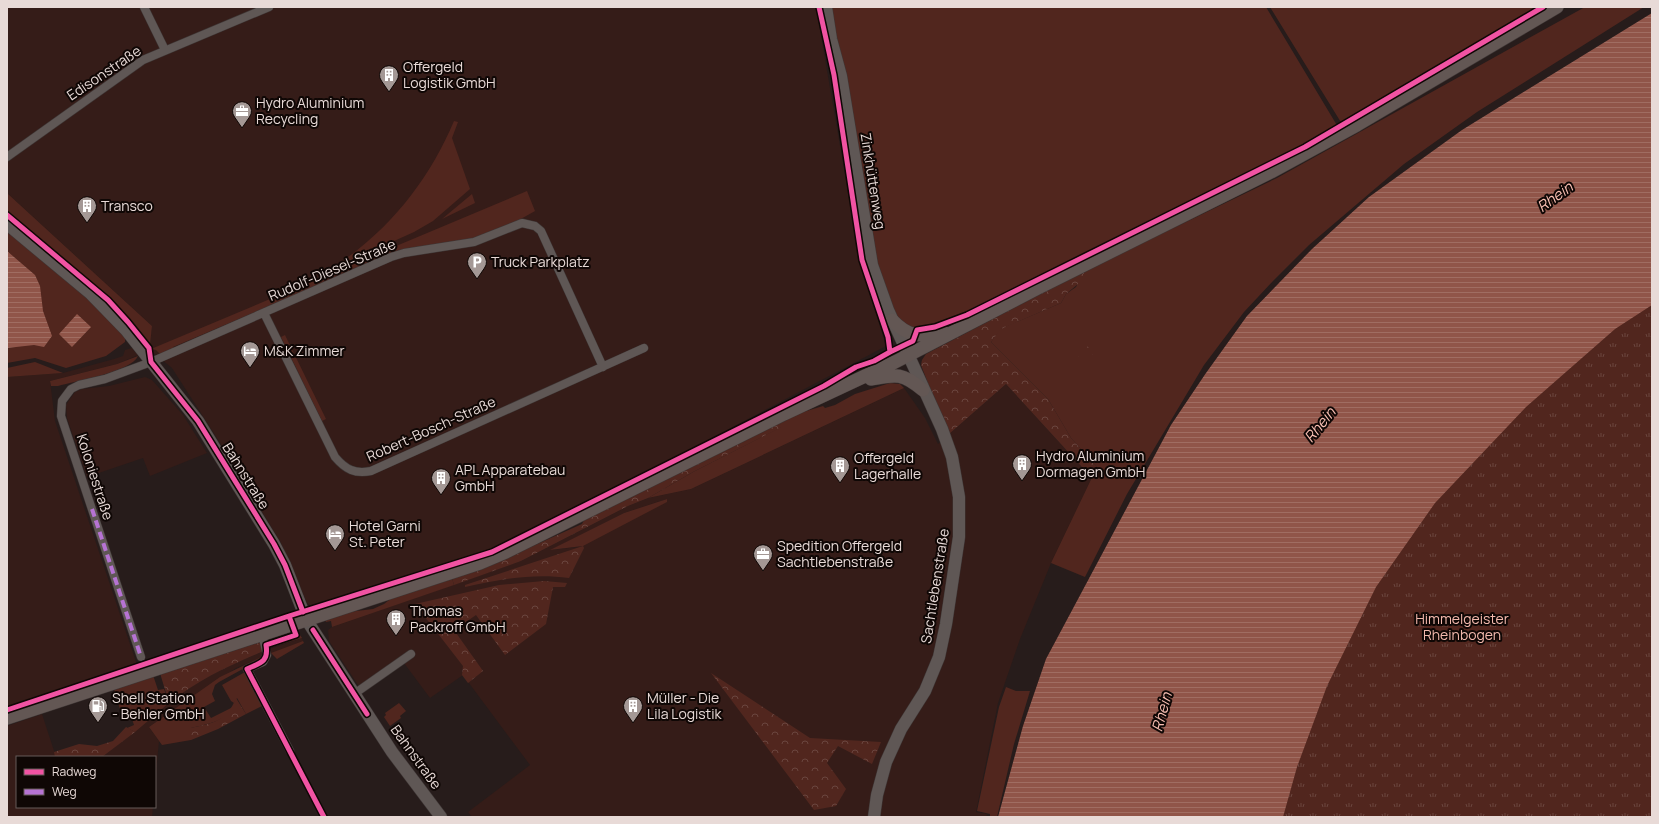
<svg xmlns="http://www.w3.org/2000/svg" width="1659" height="824" font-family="Manrope,sans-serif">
  <defs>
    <pattern id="forest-crowns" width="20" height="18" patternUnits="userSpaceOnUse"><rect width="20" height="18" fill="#51261e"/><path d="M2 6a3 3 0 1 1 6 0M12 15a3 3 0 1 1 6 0" fill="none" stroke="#6a453e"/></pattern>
    <pattern id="park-tufts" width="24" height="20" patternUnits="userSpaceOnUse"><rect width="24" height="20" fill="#51261e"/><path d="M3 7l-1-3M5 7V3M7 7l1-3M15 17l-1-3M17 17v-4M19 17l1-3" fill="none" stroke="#6a453e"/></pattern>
    <pattern id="water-rules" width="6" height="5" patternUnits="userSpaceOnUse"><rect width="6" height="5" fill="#905549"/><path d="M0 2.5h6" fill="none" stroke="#a06d62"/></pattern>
  </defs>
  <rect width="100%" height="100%" fill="#271c1b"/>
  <path fill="#351c18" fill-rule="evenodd" d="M 7,7 L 816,7 L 860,262 L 886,346 L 672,459 L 491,551 L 311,606 L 307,603 L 281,543 L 226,452 L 172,368 L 150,350 L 117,364 L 50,381 L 55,421 L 137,665 L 7,708 L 7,377 L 63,373 L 114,359 L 123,356 L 125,350 L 132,348 L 135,352 L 150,345 L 152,326 L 7,193 Z
    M 145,377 L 152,380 L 183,415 L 207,453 L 150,476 L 143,458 L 87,477 L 67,418 L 66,405 L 70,399 L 75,392 L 82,389 L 109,386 Z
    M 1006,384 L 1092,478 L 1051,563 L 1020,639 L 998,703 L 976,812 L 987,814 L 986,817 L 472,817 L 468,812 L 530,765 L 463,675 L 430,698 L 404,663 L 362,691 L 329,641 L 328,630 L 332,627 L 521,561 L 628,506 L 648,498 L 691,489 L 904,388 L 925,418 L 938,444 ZM 667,499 L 578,547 L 551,550 L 624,513 Z
    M 302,638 L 303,641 L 236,668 L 149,727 L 159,741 L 155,783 L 155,757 L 102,757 L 187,689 L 227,666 L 264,651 Z
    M 42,714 L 56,757 L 17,757 L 17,807 L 153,807 L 152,817 L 7,817 L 7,726 Z"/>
  <path fill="#51261e" d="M 831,7 L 1266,7 L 1338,127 L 1249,174 L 985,305 C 965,315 920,339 900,322 C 894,317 885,294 881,286 Z
    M 1270,7 L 1541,7 L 1342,124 Z
    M 1585,7 L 1644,7 L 1477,112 L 1404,164 L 1309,245 L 1273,281 L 1244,312 L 1204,365 L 1127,494 L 1085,577 L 1051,563 L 1097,467 L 1071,438 L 1048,399 L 991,342 L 1000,329 L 1061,303 L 1066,294 L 1076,287 L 1084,271 L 1277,178 Z
    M 454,121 L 458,122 L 452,138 L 470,189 L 433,221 L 414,232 L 341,265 L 341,262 C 392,227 430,178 454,121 Z
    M 527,191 L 535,211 L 519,220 L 472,239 L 409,249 L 268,309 L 267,307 L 173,347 L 173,349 L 160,354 L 156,350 L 151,349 Z
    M 7,193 L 152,326 L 150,345 L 148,346 C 106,295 58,255 7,213 Z
    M 472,194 L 475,203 L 442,219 Z
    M 7,231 L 94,304 L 125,336 L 125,342 L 106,356 L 66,368 L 35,358 L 7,363 Z
    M 285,335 L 326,419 L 322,421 L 281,337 Z
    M 138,356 C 131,372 75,381 58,386 L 51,386 L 50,381 L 117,364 Z
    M 35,362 L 63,373 L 7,377 L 7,368 Z
    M 890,383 L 900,384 L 904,388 L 691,489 L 648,498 L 693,472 L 781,427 L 779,422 L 793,415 L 823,406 L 825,408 L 835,405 L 855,394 Z
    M 667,499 L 667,502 L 583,546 L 550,550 L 624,513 Z
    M 452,578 L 454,585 L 332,627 L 331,621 L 326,622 L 325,620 L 348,612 L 373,609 L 384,604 L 393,597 Z
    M 300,635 L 302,638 L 269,648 L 270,645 Z
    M 303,641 L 304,643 L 277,659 L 271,653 Z
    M 263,656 L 261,659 L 219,682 L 215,685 L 212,694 L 215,701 L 204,707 L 211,718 L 233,707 C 227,721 204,725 191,728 L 191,740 L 162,745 L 149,727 L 220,677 Z
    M 245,672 L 262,706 L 246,714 L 237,698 L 234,703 L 231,701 L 222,685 Z
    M 153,675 L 158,690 L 164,689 L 169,703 L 135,732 L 127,728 L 134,725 L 132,719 L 124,721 L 114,691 L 117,688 Z
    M 1006,687 L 1016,691 L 1030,691 L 1014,744 L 997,817 L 990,817 L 990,814 L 977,811 L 999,707 Z
    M 399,703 L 406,711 L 400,716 L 401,718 L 390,726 L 384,717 L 386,715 L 385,713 Z"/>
  <path fill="url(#forest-crowns)" d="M 1084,271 L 1084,279 L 1066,294 L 1061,303 L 1001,329 L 991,342 L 1048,399 L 1071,438 L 1097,467 L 1092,478 L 1006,384 L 948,435 L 921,365 L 922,360 L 926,354 Z
    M 1093,343 L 1096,344 L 1098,348 L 1092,355 L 1084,359 L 1079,358 L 1078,353 Z
    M 779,422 L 782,427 L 693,472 L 648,498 L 628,506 L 521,561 L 454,585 L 452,578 L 515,554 L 582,524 L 585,518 Z
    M 583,546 L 584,548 L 569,578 C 534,573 500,579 465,587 L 465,585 Z
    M 544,581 L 567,583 L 565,587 L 553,587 L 546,624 L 505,655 L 476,615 L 454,630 L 483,671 L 468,683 L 462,675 L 463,666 L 415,604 L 499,585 Z
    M 261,642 L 264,651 C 230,665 198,680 169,703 L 160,673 Z
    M 711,673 L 810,738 L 881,742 L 872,764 L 838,746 L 827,763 L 846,789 L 836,806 L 814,810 Z
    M 236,698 L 246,714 L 218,729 L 191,740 L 191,728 C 213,723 227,721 236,698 Z
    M 126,727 L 135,732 L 102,757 L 55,757 L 54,752 L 79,744 L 97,746 L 113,741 Z"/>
  <path fill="url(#park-tufts)" d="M 1652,192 L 1652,817 L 1164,817 Z"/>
  <path fill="url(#water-rules)" d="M 1652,13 L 1652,305 L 1615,329 L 1526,407 L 1435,503 L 1376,587 L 1327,686 L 1297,767 L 1283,817 L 998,817 L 1023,726 L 1046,659 L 1171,425 L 1206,373 L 1247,316 L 1312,249 L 1369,197 L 1462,130 Z
    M 7,251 L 35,275 L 40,286 L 43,311 L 52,336 L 44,347 L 34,345 L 7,348 Z
    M 77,314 L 91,327 L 72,347 L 59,334 Z"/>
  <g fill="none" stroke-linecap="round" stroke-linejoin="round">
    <defs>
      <path id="street" d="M 144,7 L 165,50
        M 7,157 L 143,60 L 269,7
        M 264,313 L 335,457 C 346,470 355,474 371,471 L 644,348
        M 262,634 L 267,655 L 263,662 L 247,669 L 290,751
        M 141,657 L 61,416 L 62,401 L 71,389 L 79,385 L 105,379 L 151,362 L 391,257 L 404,253 L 474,242 L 522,223 L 535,226 L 541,231 L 603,367
        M 354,694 L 411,654"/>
      <path id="secondary" d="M 826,7 L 831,39 L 841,76 L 872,265 L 888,310 L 942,429 L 952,457 L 959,497 L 959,537 L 946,624 L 939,657 L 925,691 L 901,729 L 886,762 L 877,795 L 874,817
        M 7,224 L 91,294 L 126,330 L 198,421 L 274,544 L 285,565 L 306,619 L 392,752 L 441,817"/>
      <path id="primary" d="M 892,320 C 910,339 921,336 945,333
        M 871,379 C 897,374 903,373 923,390
        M 7,718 L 480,563 L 506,552 L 784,414 L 895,362 L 1038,288 L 1271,172 L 1357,125 L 1557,7"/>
    </defs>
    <use href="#street" stroke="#3e3635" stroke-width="9"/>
    <use href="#secondary" stroke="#3e3635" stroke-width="13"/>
    <use href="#primary" stroke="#3e3635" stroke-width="14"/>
    <use href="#street" stroke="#5f5755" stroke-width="8"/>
    <use href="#secondary" stroke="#5f5755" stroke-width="12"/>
    <use href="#primary" stroke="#635754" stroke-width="13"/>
    <path stroke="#b673d3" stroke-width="4" stroke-dasharray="8 4" stroke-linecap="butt" d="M 92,509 L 141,657"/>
    <defs>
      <path id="cycleway" d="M 819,7 L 834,75 L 862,260 L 888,337 L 890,352
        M 7,215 L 108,300 L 128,322 L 149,348 L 151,362 L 198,421 L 274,544 L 285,565 L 303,612
        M 289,616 L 296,635 L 266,645 C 269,662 260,663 247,669 L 324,817
        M 313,630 L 367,714
        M 7,710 L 289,616 L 492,552 L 824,386 L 856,367 L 874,361 L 890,352 L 913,341 L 917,330 L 935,327 L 967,315 L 1305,147 L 1543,7"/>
    </defs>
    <use href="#cycleway" stroke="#0f0705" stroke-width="8"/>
    <use href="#cycleway" stroke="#f153a3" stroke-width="5"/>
  </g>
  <defs>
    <symbol id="building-pin" viewBox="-11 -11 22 30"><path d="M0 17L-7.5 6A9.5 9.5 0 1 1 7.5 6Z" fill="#a49895" stroke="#0f0705"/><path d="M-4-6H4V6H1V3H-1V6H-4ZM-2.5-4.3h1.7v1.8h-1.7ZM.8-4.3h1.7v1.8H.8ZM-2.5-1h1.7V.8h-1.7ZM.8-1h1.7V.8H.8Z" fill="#fff"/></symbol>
    <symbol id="office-pin" viewBox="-11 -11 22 30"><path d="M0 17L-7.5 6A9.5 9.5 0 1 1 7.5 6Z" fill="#a49895" stroke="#0f0705"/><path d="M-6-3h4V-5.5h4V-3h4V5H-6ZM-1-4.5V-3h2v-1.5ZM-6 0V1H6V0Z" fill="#fff"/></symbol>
    <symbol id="parking-pin" viewBox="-11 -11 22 30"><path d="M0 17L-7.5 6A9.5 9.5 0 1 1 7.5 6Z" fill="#a49895" stroke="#0f0705"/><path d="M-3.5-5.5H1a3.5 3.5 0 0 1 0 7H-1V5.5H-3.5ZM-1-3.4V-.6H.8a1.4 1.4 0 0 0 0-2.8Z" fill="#fff"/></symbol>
    <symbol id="hotel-pin" viewBox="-11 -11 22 30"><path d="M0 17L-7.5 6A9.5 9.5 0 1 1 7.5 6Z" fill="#a49895" stroke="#0f0705"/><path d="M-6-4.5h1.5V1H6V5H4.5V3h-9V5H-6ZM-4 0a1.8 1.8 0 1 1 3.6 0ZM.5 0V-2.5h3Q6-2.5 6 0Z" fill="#fff"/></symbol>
    <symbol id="fuel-pin" viewBox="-11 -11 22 30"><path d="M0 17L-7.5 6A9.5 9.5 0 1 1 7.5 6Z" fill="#a49895" stroke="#0f0705"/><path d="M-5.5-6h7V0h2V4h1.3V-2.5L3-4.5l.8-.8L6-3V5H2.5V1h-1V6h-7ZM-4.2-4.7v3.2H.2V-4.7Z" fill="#fff"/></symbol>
  </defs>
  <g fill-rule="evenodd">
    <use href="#building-pin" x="378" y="64" width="22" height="30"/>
    <use href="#office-pin" x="231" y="100" width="22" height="30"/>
    <use href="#building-pin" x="76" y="195" width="22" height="30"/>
    <use href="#parking-pin" x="466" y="251" width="22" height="30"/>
    <use href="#hotel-pin" x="239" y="340" width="22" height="30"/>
    <use href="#building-pin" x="1011" y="453" width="22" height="30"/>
    <use href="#building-pin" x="829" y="455" width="22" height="30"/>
    <use href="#building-pin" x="430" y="467" width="22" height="30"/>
    <use href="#hotel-pin" x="324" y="523" width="22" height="30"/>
    <use href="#office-pin" x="752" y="543" width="22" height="30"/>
    <use href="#building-pin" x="385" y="608" width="22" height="30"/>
    <use href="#fuel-pin" x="87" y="695" width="22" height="30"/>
    <use href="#building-pin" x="622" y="695" width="22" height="30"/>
  </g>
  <g text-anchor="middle" stroke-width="4" stroke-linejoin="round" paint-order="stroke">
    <g font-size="14" fill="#e8dad7" stroke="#0f0705" text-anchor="start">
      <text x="403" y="72">Offergeld<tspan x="403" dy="16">Logistik GmbH</tspan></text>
      <text x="256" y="108">Hydro Aluminium<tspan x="256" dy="16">Recycling</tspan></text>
      <text x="101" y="211">Transco</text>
      <text x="491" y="267">Truck Parkplatz</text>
      <text x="264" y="356">M&amp;K Zimmer</text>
      <text x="1036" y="461">Hydro Aluminium<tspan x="1036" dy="16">Dormagen GmbH</tspan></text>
      <text x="854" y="463">Offergeld<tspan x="854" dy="16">Lagerhalle</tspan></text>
      <text x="455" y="475">APL Apparatebau<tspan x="455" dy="16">GmbH</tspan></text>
      <text x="349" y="531">Hotel Garni<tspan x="349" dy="16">St. Peter</tspan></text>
      <text x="777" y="551">Spedition Offergeld<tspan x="777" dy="16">Sachtlebenstraße</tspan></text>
      <text x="410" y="616">Thomas<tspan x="410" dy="16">Packroff GmbH</tspan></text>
      <text x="112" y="703">Shell Station<tspan x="112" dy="16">- Behler GmbH</tspan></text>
      <text x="647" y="703">Müller - Die<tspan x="647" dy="16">Lila Logistik</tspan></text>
    </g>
    <g font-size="14" fill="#e8dad7" stroke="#0f0705">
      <text transform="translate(104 73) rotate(-34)" y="5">Edisonstraße</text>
      <text transform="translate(873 181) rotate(81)" y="5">Zinkhüttenweg</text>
      <text transform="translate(332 270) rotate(-23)" y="5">Rudolf-Diesel-Straße</text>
      <text transform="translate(431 429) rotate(-24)" y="5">Robert-Bosch-Straße</text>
      <text transform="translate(246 476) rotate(58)" y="5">Bahnstraße</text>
      <text transform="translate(95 477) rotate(72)" y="5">Koloniestraße</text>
      <text transform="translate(935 586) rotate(-81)" y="5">Sachtlebenstraße</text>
      <text transform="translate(416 757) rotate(54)" y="5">Bahnstraße</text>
    </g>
    <g font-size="14" fill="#f3b9ad" stroke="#0f0705">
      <text x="1462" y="624">Himmelgeister<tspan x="1462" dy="16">Rheinbogen</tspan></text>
    </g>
    <g font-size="15" font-style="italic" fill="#fac0b4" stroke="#0f0705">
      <text transform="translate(1555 197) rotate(-36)" y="5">Rhein</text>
      <text transform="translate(1320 425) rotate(-51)" y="5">Rhein</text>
      <text transform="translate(1162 712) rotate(-75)" y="5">Rhein</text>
    </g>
  </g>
  <rect width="1659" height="824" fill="none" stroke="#e8dad7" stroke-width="16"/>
  <rect x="16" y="756" width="140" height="52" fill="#0f0705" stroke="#665b59"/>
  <rect x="24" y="769" width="20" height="6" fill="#f153a3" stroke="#665b59"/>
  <text x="52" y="776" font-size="12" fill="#e8dad7">Radweg</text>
  <rect x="24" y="789" width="20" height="6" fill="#b673d3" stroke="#665b59"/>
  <text x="52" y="796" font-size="12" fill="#e8dad7">Weg</text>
</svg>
